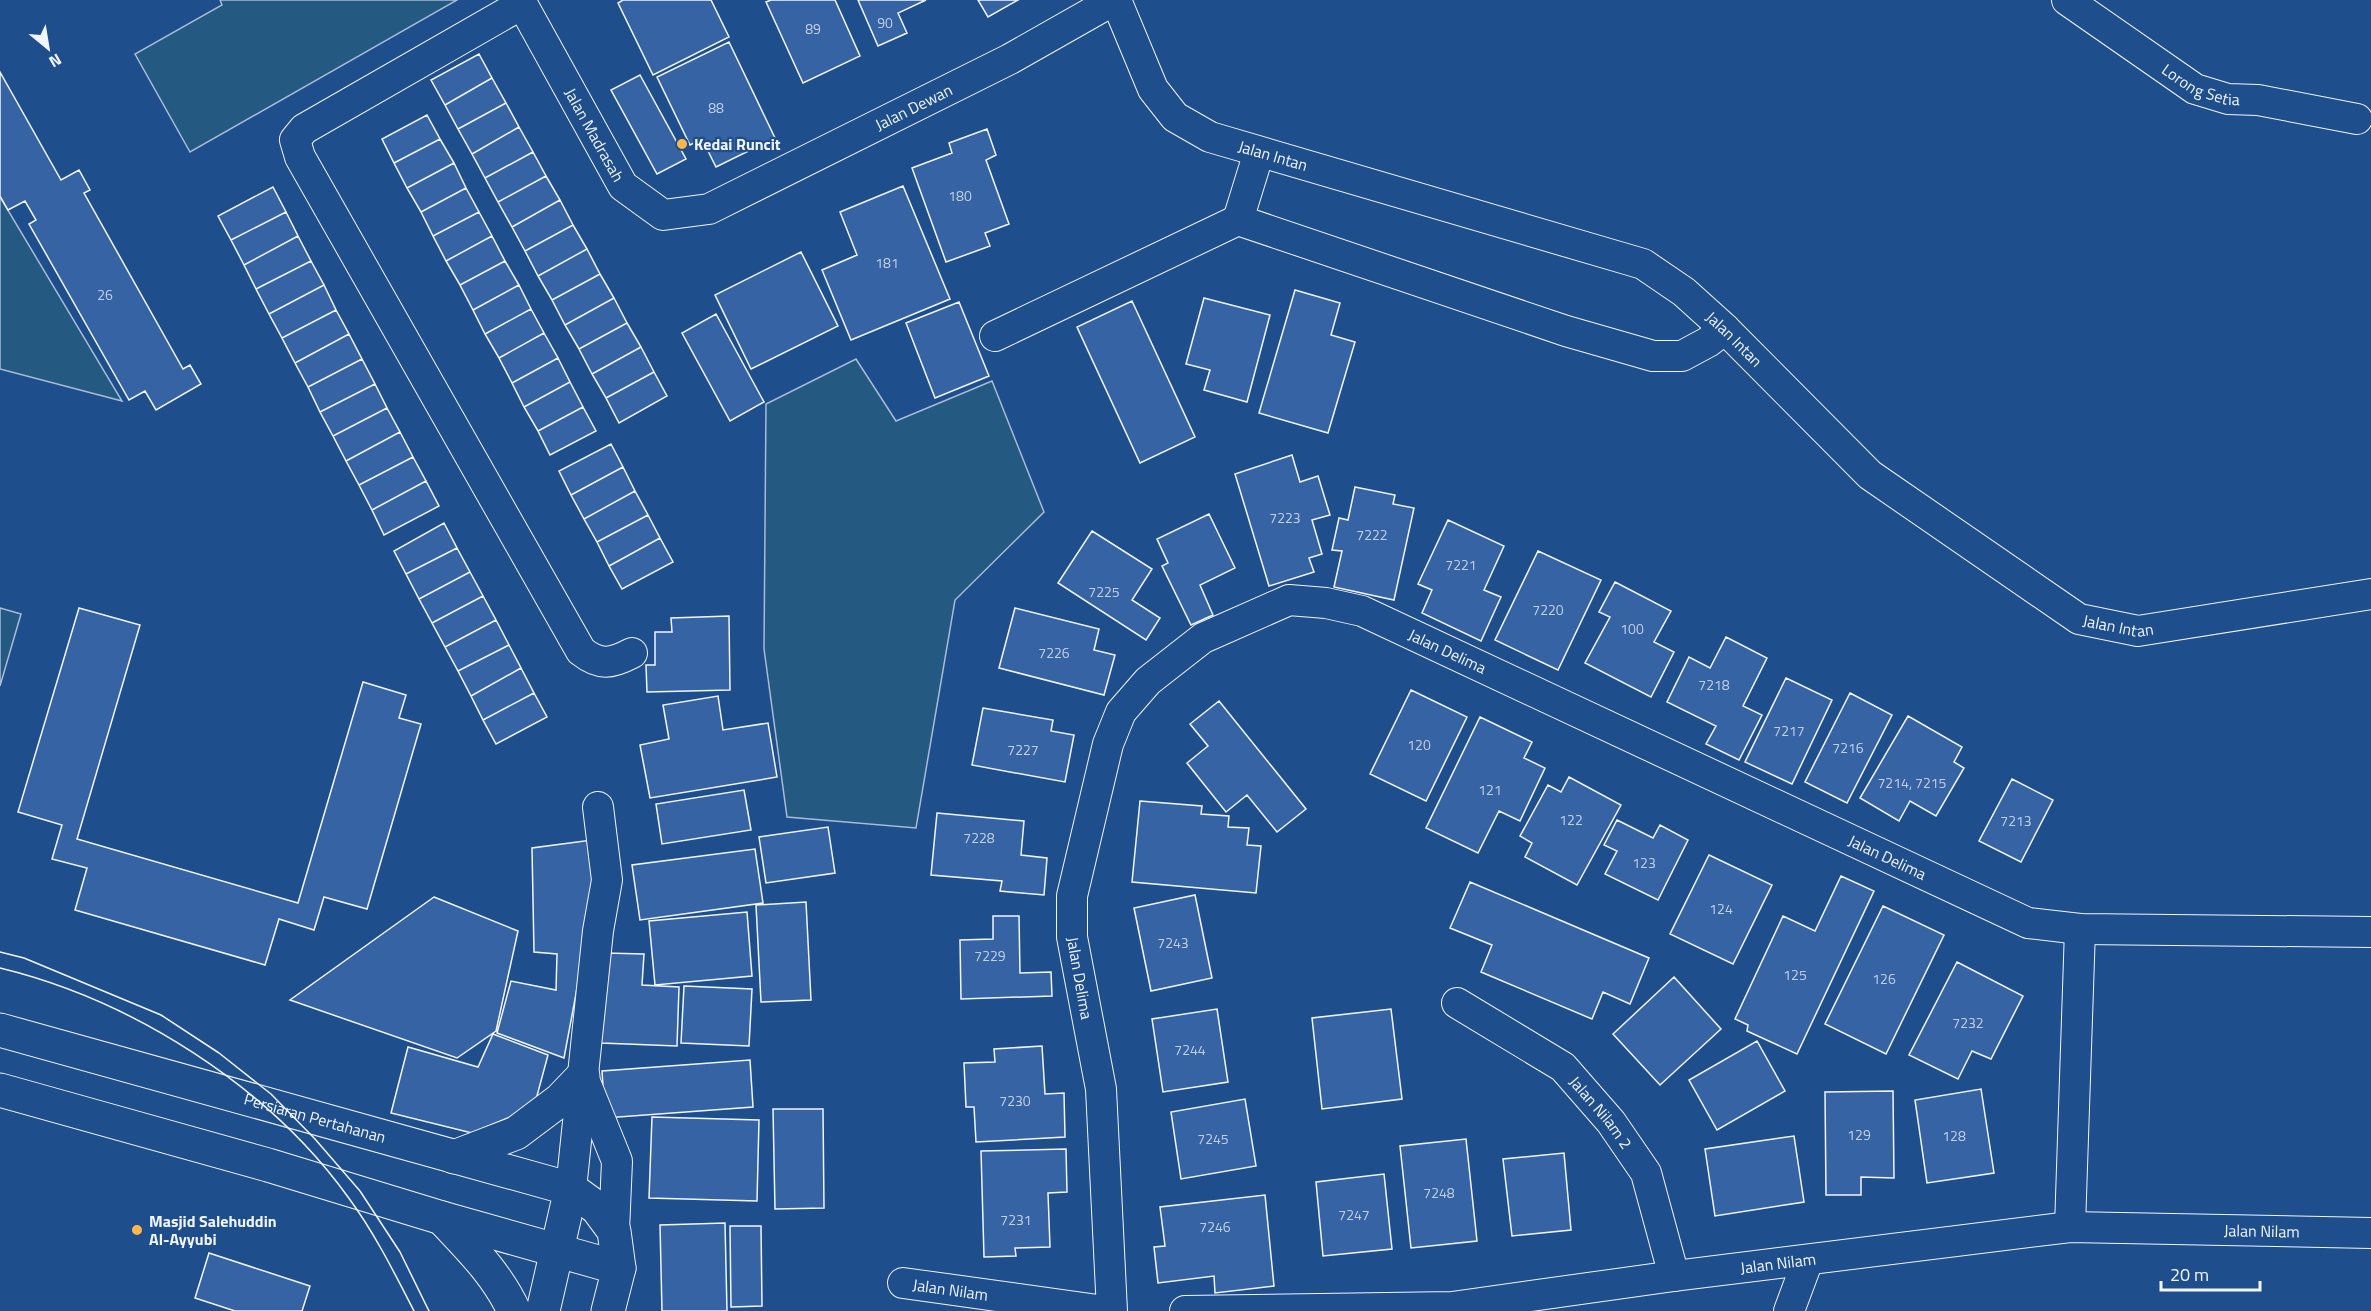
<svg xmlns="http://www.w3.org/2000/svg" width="2371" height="1311" font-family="'Titillium Web',sans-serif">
  <rect width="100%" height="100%" fill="#1f4e8c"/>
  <path fill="#245a82" stroke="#a8bbd7" stroke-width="1.5" d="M 220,0 L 457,0 L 190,152 L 135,54 L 222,5 Z
    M 0,197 L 122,401 L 0,369 Z
    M 856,359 L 896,421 L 992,381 L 1044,512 L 955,600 L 916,828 L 787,817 L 764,649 L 766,404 Z
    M 0,608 L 21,614 L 0,686 Z"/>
  <path fill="#3563a3" stroke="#f2f6ff" stroke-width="1.5" d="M 623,0 L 711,0 L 729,37 L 653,75 L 618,3 Z
    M 771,0 L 835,0 L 860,56 L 803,83 L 766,2 Z
    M 858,0 L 926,0 L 898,13 L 907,33 L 878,46 Z
    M 978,0 L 1018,0 L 988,17 Z
    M 729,42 L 775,138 L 716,167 L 702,139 L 690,145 L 657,77 Z
    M 479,54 L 492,78 L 445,105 L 431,80 Z
    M 0,72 L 61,180 L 79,170 L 90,190 L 84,193 L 183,369 L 190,365 L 201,384 L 156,410 L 145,391 L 129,400 L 29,224 L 36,220 L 25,201 L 8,210 L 0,196 Z
    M 640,75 L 686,159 L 657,174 L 611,90 Z
    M 492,78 L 506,103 L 458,129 L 445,105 Z
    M 506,103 L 519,127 L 472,154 L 458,129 Z
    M 427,115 L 440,139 L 394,163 L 382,139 Z
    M 519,127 L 533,152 L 485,178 L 472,154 Z
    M 987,129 L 996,155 L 986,160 L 1009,224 L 985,233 L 990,246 L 946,262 L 912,168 L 952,153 L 949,143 Z
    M 440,139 L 454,163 L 407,188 L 394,163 Z
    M 533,152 L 546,176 L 498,202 L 485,178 Z
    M 454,163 L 466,188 L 421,212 L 407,188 Z
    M 546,176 L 560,200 L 512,227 L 498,202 Z
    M 903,186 L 950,299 L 851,340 L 822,270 L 857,255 L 840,212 Z
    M 273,187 L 286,212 L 231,240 L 218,216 Z
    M 466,188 L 479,212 L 433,236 L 421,212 Z
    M 560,200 L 573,225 L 525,251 L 512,227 Z
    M 286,212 L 298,236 L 244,265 L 231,240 Z
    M 479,212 L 492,236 L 446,261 L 433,236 Z
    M 573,225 L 587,249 L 538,276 L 525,251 Z
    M 298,236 L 311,261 L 256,289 L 244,265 Z
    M 492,236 L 505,261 L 460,285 L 446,261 Z
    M 587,249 L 600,274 L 552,300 L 538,276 Z
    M 801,252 L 838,326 L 751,369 L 715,295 Z
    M 311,261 L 324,285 L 269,314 L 256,289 Z
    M 505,261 L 519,285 L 473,310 L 460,285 Z
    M 600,274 L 614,298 L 565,325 L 552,300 Z
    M 324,285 L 336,310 L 282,338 L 269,314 Z
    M 519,285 L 531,309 L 485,334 L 473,310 Z
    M 1295,290 L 1340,303 L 1331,335 L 1355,342 L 1328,433 L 1259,413 Z
    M 614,298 L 627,323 L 579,349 L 565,325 Z
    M 1204,298 L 1270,315 L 1247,402 L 1204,390 L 1210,370 L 1186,364 Z
    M 1132,301 L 1195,437 L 1140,463 L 1077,327 Z
    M 959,302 L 989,376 L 935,398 L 906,323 Z
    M 531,309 L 544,333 L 499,358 L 485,334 Z
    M 336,310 L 349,334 L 295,363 L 282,338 Z
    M 716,314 L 764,402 L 730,421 L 682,333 Z
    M 627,323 L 641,347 L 592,374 L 579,349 Z
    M 544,333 L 558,358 L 512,383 L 499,358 Z
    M 349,334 L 362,359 L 308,387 L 295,363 Z
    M 641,347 L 654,372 L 606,398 L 592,374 Z
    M 558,358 L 570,382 L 524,407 L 512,383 Z
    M 362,359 L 375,384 L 320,412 L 308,387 Z
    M 654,372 L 667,396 L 619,423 L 606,398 Z
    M 570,382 L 583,407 L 538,431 L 524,407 Z
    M 375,384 L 387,408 L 333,436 L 320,412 Z
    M 583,407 L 596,431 L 550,455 L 538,431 Z
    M 387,408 L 400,432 L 346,461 L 333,436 Z
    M 400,432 L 413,457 L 359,485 L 346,461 Z
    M 611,444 L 623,467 L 571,495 L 559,471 Z
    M 1292,455 L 1300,482 L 1318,476 L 1330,515 L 1312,520 L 1322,554 L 1309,558 L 1314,572 L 1269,586 L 1235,474 Z
    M 413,457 L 426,481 L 372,510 L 359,485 Z
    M 623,467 L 635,491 L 584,519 L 571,495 Z
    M 426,481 L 439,506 L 384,535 L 372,510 Z
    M 1355,487 L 1395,495 L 1393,504 L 1414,508 L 1394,600 L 1334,587 L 1342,551 L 1332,550 L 1339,518 L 1348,520 Z
    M 635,491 L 648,515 L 597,542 L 584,519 Z
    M 1209,514 L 1235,568 L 1200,585 L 1213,615 L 1191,625 L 1162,566 L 1168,563 L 1157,539 Z
    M 648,515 L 660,538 L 609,566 L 597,542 Z
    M 1448,520 L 1504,546 L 1484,590 L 1501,597 L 1481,641 L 1422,613 L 1432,590 L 1418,584 Z
    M 444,523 L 457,548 L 406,574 L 394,551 Z
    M 1092,531 L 1152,569 L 1132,600 L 1160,618 L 1146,640 L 1058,583 Z
    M 660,538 L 673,562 L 622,589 L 609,566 Z
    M 457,548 L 470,572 L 419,599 L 406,574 Z
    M 1538,551 L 1601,580 L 1558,670 L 1495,640 Z
    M 470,572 L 483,596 L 432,623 L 419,599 Z
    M 1615,582 L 1671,611 L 1654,642 L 1674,652 L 1651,697 L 1585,663 L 1610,617 L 1599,612 Z
    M 483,596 L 496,620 L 445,647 L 432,623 Z
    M 79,608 L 140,625 L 77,839 L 298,903 L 363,682 L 406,695 L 399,718 L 421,724 L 367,909 L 324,897 L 314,930 L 279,919 L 265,965 L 75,910 L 87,868 L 52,859 L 62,825 L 18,812 Z
    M 1015,608 L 1099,629 L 1094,650 L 1115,655 L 1104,695 L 999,668 Z
    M 729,616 L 730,690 L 647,692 L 646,665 L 655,665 L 655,632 L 672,632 L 671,618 Z
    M 496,620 L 509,645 L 458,671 L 445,647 Z
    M 1726,637 L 1767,658 L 1743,706 L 1762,715 L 1739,760 L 1706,744 L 1716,726 L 1667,702 L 1689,657 L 1710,668 Z
    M 509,645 L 521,668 L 471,696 L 458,671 Z
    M 521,668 L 534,693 L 483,720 L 471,696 Z
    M 1786,678 L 1832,700 L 1792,784 L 1745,762 Z
    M 1411,690 L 1467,717 L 1426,801 L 1370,774 Z
    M 534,693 L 547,717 L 496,744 L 483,720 Z
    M 1850,693 L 1892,715 L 1847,803 L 1805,782 Z
    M 718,696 L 723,730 L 768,723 L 777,777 L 650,798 L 640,745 L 669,739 L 663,705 Z
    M 1219,701 L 1306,809 L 1277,832 L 1247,795 L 1226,812 L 1187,763 L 1208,746 L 1190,724 Z
    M 983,708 L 1053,720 L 1051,731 L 1074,735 L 1065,782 L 972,765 Z
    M 1908,716 L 1962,747 L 1954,762 L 1964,768 L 1936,816 L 1910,801 L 1899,821 L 1860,798 Z
    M 1480,717 L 1532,742 L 1524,758 L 1545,768 L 1520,821 L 1499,811 L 1478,853 L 1426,828 Z
    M 1569,777 L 1621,805 L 1577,885 L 1525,857 L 1532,843 L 1520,836 L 1548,785 L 1561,792 Z
    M 2012,779 L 2053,800 L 2021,862 L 1979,841 Z
    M 744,790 L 751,830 L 662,844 L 656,804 Z
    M 1140,801 L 1202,806 L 1201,814 L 1229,816 L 1228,827 L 1249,828 L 1247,845 L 1261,846 L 1256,893 L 1132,882 Z
    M 937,813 L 1024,821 L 1021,855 L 1047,858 L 1044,895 L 1000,891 L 1002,881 L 931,875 Z
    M 1617,820 L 1653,838 L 1660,825 L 1688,840 L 1658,900 L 1605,874 L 1617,851 L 1604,845 Z
    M 828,827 L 835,873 L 766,883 L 759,837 Z
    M 592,840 L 596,887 L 564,1058 L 497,1033 L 511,981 L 556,990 L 557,954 L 534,952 L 532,848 Z
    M 755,849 L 763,903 L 640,920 L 632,865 Z
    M 1709,855 L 1772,885 L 1733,964 L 1670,934 Z
    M 1841,876 L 1874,891 L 1797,1054 L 1747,1031 L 1748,1025 L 1735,1019 L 1783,916 L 1815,931 Z
    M 1470,882 L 1649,958 L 1630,1004 L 1603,992 L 1592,1019 L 1481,972 L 1492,945 L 1450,928 Z
    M 1195,895 L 1212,978 L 1151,991 L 1134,908 Z
    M 434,897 L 518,931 L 496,1031 L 457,1058 L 290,1000 Z
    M 806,902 L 811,1000 L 761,1002 L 756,905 Z
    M 1883,906 L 1944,935 L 1886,1054 L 1825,1024 Z
    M 747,912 L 752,976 L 655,985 L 649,921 Z
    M 993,916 L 1019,916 L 1020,973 L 1051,972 L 1052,996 L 961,999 L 960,940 L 993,939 Z
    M 605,953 L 644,954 L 642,985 L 679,987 L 677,1046 L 601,1043 Z
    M 1957,962 L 2023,996 L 1991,1059 L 1972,1051 L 1958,1079 L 1909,1055 Z
    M 1674,977 L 1721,1029 L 1660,1085 L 1613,1034 Z
    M 684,986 L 752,989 L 749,1046 L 681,1043 Z
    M 1217,1009 L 1228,1082 L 1163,1092 L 1152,1019 Z
    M 1391,1009 L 1402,1099 L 1322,1109 L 1312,1018 Z
    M 493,1034 L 548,1055 L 534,1107 L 472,1133 L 391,1113 L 408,1047 L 478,1067 Z
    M 1757,1041 L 1785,1091 L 1717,1130 L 1689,1080 Z
    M 1042,1046 L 1045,1094 L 1064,1093 L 1065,1137 L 976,1142 L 974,1107 L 966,1107 L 964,1063 L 995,1062 L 994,1049 Z
    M 750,1060 L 753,1107 L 605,1118 L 602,1071 Z
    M 1981,1089 L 1994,1173 L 1927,1183 L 1915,1100 Z
    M 1893,1091 L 1894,1178 L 1861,1177 L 1861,1195 L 1826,1195 L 1825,1092 Z
    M 1245,1099 L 1256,1166 L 1181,1179 L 1171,1112 Z
    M 773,1109 L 823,1109 L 824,1208 L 775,1209 Z
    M 652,1117 L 759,1120 L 757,1201 L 649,1198 Z
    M 1794,1136 L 1804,1202 L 1715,1216 L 1705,1149 Z
    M 1466,1139 L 1477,1241 L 1411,1248 L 1400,1146 Z
    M 1066,1149 L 1067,1192 L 1048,1193 L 1050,1247 L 1015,1248 L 1016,1256 L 984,1257 L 981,1151 Z
    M 1564,1153 L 1571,1230 L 1512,1236 L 1503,1159 Z
    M 1384,1174 L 1392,1249 L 1323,1256 L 1316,1182 Z
    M 1265,1195 L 1274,1286 L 1215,1293 L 1214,1276 L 1158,1283 L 1154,1247 L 1165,1246 L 1160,1207 Z
    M 725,1223 L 727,1311 L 662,1311 L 660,1225 Z
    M 730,1226 L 761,1226 L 762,1306 L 731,1307 Z
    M 209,1253 L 310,1286 L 302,1311 L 235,1311 L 195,1298 Z"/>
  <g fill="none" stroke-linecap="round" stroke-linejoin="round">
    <defs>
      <g id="minor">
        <path id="s1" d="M 520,0 L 623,186 L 663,215 L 709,209 L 1010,59 L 1114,0"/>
        <path id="s2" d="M 1116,0 L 1153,89 L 1175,117 L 1210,137 L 1643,264 L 1684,292 L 1725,329 L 1870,475 L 2079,619 L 2138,631 L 2371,594"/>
        <path id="s3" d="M 2067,0 L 2195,89 L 2228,99 L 2258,100 L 2357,119"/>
        <path d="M 522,4 L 304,129 L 295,140 L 300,157 L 581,651 C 600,666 611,664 632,653"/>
        <path d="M 1238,220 L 1259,152"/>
        <path d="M 995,336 L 1238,220 L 1566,331 L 1653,356 L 1682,356 L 1708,342 L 1725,329"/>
        <path id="s4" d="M 1457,1003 L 1563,1067 L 1611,1122 L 1646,1173 L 1674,1276"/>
        <path d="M 585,1082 L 617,1161 L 614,1231"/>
        <path d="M 571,1189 L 598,931 L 607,880 L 598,807"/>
        <path d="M 2070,1227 L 2080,929"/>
        <path id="s5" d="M 903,1283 L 1105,1311"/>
        <path id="s6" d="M 1112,1311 L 1101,1089 L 1072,937 L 1072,896 L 1108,744 L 1121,712 L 1148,681 L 1203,638 L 1289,600 L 1326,603 L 1362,611 L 2028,923 L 2080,929 L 2371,932"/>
        <path id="s7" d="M 1185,1311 L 1452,1307 L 1674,1276 L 2070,1227 L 2371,1233"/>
        <path d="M 1789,1311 L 1808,1260"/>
      </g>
      <g id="secondary">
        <path id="s8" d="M 0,1030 L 571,1189 L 597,1208 L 614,1231 L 619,1268 L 608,1311"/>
        <path d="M 0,1090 L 268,1165 L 442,1218 L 619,1268"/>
        <path d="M 454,1157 L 516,1133 L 560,1100 L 583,1076"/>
        <path d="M 442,1218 C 470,1248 497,1274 514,1311"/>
        <path d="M 543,1311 L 571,1189"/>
      </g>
    </defs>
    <use href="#minor" stroke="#f2f6ff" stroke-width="32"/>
    <use href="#secondary" stroke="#f2f6ff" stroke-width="35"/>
    <use href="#minor" stroke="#1f4e8c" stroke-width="30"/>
    <use href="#secondary" stroke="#1f4e8c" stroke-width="33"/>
    <path stroke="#f2f6ff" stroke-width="1.5" d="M 0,952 L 24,958 L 161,1015 L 219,1053 L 271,1094 L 315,1139 L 360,1191 L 400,1252 L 429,1311
      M 0,968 C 132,1000 268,1086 348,1197 C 374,1232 394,1272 414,1311"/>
  </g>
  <g fill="#ffb74d" stroke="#1f4e8c" stroke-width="2">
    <circle cx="682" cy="144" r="6"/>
    <circle cx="137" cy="1230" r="6"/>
  </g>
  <g text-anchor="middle" stroke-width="4.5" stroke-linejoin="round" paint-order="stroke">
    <g font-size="14" fill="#c3d1e8">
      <text x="885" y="28">90</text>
      <text x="813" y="34">89</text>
      <text x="716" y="113">88</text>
      <text x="960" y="201">180</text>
      <text x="887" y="268">181</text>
      <text x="105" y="300">26</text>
      <text x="1285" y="523">7223</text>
      <text x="1372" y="540">7222</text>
      <text x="1461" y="570">7221</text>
      <text x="1104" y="597">7225</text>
      <text x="1548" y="615">7220</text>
      <text x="1632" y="634">100</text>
      <text x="1054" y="658">7226</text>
      <text x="1714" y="690">7218</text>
      <text x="1789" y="736">7217</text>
      <text x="1419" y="750">120</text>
      <text x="1848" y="753">7216</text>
      <text x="1023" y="755">7227</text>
      <text x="1912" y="788">7214, 7215</text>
      <text x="1490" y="795">121</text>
      <text x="1571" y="825">122</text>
      <text x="2016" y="826">7213</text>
      <text x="979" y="843">7228</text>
      <text x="1644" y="868">123</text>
      <text x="1721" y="914">124</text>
      <text x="1173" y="948">7243</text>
      <text x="990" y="961">7229</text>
      <text x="1795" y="980">125</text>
      <text x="1884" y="984">126</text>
      <text x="1968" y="1028">7232</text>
      <text x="1190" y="1055">7244</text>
      <text x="1015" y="1106">7230</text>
      <text x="1859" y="1140">129</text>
      <text x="1954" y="1141">128</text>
      <text x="1213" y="1144">7245</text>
      <text x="1439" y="1198">7248</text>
      <text x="1354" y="1220">7247</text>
      <text x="1016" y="1225">7231</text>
      <text x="1215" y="1232">7246</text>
    </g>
    <g font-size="16" fill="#f2f6ff" stroke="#1f4e8c">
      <text dy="6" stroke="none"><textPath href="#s3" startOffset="160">Lorong Setia</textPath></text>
      <text dy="6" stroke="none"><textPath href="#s1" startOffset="537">Jalan Dewan</textPath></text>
      <text dy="6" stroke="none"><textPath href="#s1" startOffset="154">Jalan Madrasah</textPath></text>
      <text dy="6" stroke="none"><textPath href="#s2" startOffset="238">Jalan Intan</textPath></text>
      <text dy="6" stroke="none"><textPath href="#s2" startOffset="742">Jalan Intan</textPath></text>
      <text dy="6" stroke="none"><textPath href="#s2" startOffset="1228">Jalan Intan</textPath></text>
      <text dy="6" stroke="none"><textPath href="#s6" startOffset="982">Jalan Delima</textPath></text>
      <text dy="6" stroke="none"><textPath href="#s6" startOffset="1468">Jalan Delima</textPath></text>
      <text transform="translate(1080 978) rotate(80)" y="6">Jalan Delima</text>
      <text dy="6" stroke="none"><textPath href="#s4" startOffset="183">Jalan Nilam 2</textPath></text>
      <text dy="6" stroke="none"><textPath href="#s8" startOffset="327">Persiaran Pertahanan</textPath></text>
      <text dy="6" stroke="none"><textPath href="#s7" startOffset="1082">Jalan Nilam</textPath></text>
      <text dy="6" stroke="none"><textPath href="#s7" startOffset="596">Jalan Nilam</textPath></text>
      <text dy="6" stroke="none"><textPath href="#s5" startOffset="48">Jalan Nilam</textPath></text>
    </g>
    <g font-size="16" font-weight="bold" fill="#f2f6ff" stroke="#1f4e8c" text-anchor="start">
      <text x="694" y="150">Kedai Runcit</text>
      <text x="149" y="1227">Masjid Salehuddin<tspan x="149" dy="18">Al-Ayyubi</tspan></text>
    </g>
  </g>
  <g transform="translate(48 48) rotate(150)" stroke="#1f4e8c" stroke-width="4.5" paint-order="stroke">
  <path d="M0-4.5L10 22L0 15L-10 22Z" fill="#f2f6ff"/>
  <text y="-9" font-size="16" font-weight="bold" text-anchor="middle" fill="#f2f6ff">N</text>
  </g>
  <path d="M2161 1281v9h99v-9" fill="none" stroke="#f2f6ff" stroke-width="3"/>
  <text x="2170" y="1281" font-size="18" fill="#f2f6ff" stroke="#1f4e8c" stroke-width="4.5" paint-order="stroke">20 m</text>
</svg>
